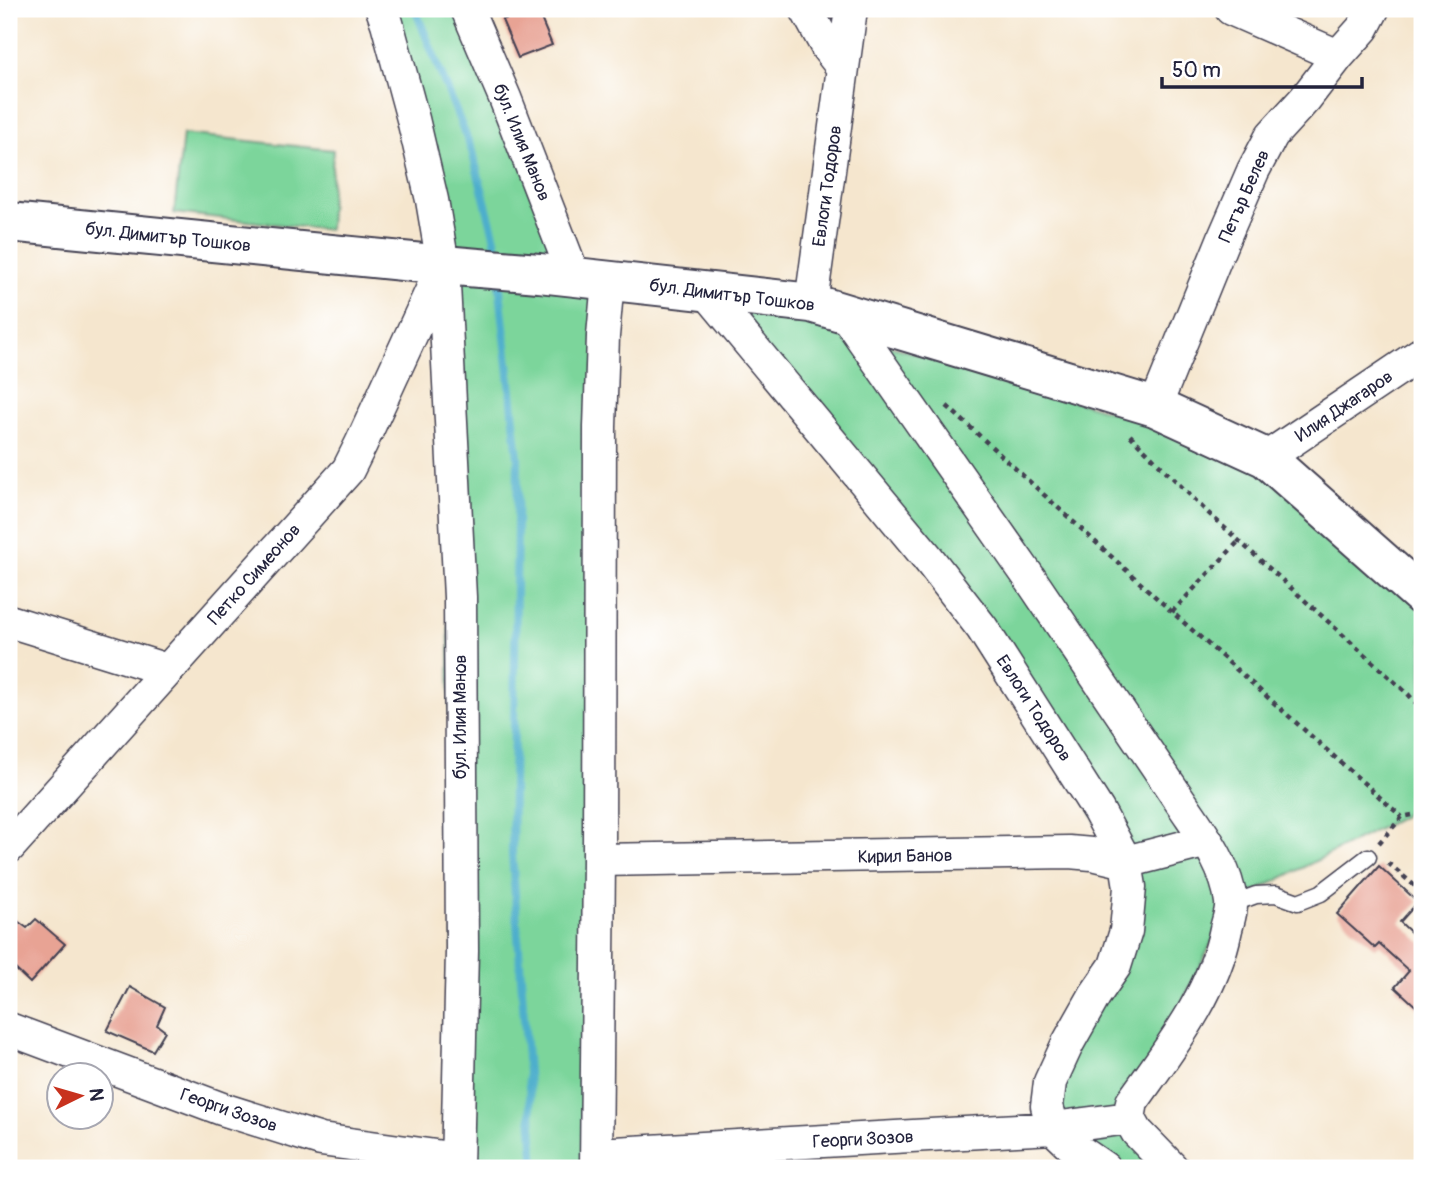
<svg xmlns="http://www.w3.org/2000/svg" width="1431" height="1177" font-family="Pangolin,sans-serif">
  <rect width="100%" height="100%" fill="#fff"/>
  <filter id="ink" filterUnits="userSpaceOnUse"><feTurbulence type="fractalNoise" baseFrequency=".0143" numOctaves="2"/><feDisplacementMap in="SourceGraphic" scale="14" xChannelSelector="R" yChannelSelector="G"/><feConvolveMatrix kernelMatrix="1 2 1 2 8 2 1 2 1" color-interpolation-filters="sRGB"/></filter>
  <filter id="wash" filterUnits="userSpaceOnUse"><feTurbulence type="fractalNoise" baseFrequency=".00686" numOctaves="4" result="noise"/><feDisplacementMap in="SourceGraphic" scale="28" xChannelSelector="R" yChannelSelector="G"/><feGaussianBlur stdDeviation="1.57" result="paint"/><feColorMatrix in="noise" values="0 0 0 0 0 0 0 0 0 0 0 0 0 0 0 0 0 1.4 0 .05"/><feComposite in="paint" operator="in"/></filter>
  <g filter="url(#wash)">
    <rect width="100%" height="100%" fill="#f5e6ce"/>
    <path fill="#7bd59b" stroke="#4e7c6b" stroke-width="2" d="M 382,9 L 467,9 L 574,276 L 608,281 L 596,1168 L 457,1168 L 443,265 Z
      M 183,134 L 333,150 L 329,230 L 174,213 Z
      M 706,291 L 1266,458 L 1422,596 L 1422,790 L 1402,817 L 1231,904 L 1133,1102 L 1172,1168 L 1104,1168 L 1053,1128 L 1068,1043 L 1130,887 L 1040,716 Z"/>
    <g fill="none" stroke-linecap="round" stroke-linejoin="round">
      <path stroke="#4daecc" stroke-width="8" d="M 415,9 L 472,151 L 495,239 L 497,261
        M 499,281 L 518,458 L 512,854 L 535,1168"/>
    </g>
    <g id="blocks">
      <path fill="#e8a394" d="M 532,9 L 537,9 L 552,45 L 518,58 L 502,20 Z
        M 1379,866 L 1418,902 L 1400,922 L 1422,943 L 1422,1012 L 1395,987 L 1409,971 L 1379,944 L 1375,948 L 1337,914 Z
        M 12,917 L 27,928 L 36,919 L 65,944 L 30,983 L 9,963 L 9,921 Z
        M 130,987 L 165,1007 L 157,1025 L 165,1031 L 153,1051 L 107,1031 Z"/>
    </g>
  </g>
  <g filter="url(#ink)">
    <use href="#blocks" fill-opacity="0" stroke="#423f51" stroke-width="2"/>
    <g fill="none" stroke-linecap="round" stroke-linejoin="round">
      <defs>
        <path id="service" d="M 1231,904 L 1256,895 L 1276,894 L 1298,902 L 1321,893 L 1368,857"/>
        <path id="minor" d="M 382,9 L 387,23 L 413,119 L 432,200 L 443,265 L 460,597 L 462,951 L 457,1168
          M 467,9 L 505,98 L 574,276
          M 806,9 L 828,49 L 843,68
          M 1231,9 L 1338,56
          M 706,291 L 927,557 L 982,628 L 1098,810 L 1126,862 L 1130,887 L 1126,931 L 1115,966 L 1095,995 L 1068,1043 L 1050,1082 L 1047,1106 L 1053,1128 L 1072,1146 L 1104,1168
          M 811,303 L 851,9
          M 845,314 L 1031,580 L 1187,811 C 1206,839 1227,868 1231,902 C 1232,910 1228,921 1226,929 C 1213,995 1170,1048 1132,1102 L 1129,1118 L 1137,1132 L 1172,1168
          M 1155,407 L 1223,240 L 1253,171 L 1272,135 L 1305,99 L 1338,56 L 1363,28 L 1373,9
          M 1266,458 L 1422,353
          M 9,621 L 167,670
          M 9,847 L 348,470 L 361,444 L 441,270
          M 599,860 L 1069,852 L 1092,854 L 1126,862 L 1207,841
          M 9,1029 L 222,1109 L 321,1140 L 457,1159
          M 597,1154 L 1053,1128 L 1129,1118
          M 596,1168 L 599,860 L 600,427 L 603,336 L 608,281"/>
        <path id="tertiary" d="M 9,222 L 443,265 L 539,273 L 811,303 L 1155,407 L 1266,458 L 1422,596"/>
      </defs>
      <use href="#service" stroke="#423f51" stroke-width="19"/>
      <use href="#minor" stroke="#423f51" stroke-width="35"/>
      <use href="#tertiary" stroke="#423f51" stroke-width="42"/>
      <path stroke="#423f51" stroke-width="4.5" stroke-dasharray="5 5" stroke-linecap="butt" d="M 947,406 L 1172,612 L 1402,817
        M 1130,435 L 1205,510 L 1408,694 L 1422,710
        M 1172,612 L 1239,541
        M 1379,843 L 1402,817 L 1422,813
        M 1388,863 L 1422,892"/>
      <use href="#service" stroke="#fff" stroke-width="16"/>
      <use href="#minor" stroke="#fff" stroke-width="32"/>
      <use href="#tertiary" stroke="#fff" stroke-width="38"/>
    </g>
  </g>
  <g text-anchor="middle" stroke-width="5" stroke-linejoin="round" paint-order="stroke">
    <g font-size="18" fill="#22223b" stroke="#fff">
      <text transform="translate(522 142) rotate(68)" y="6">бул. Илия Манов</text>
      <text transform="translate(827 186) rotate(-82)" y="6">Евлоги Тодоров</text>
      <text transform="translate(1244 196) rotate(-66)" y="6">Петър Белев</text>
      <text transform="translate(168 237) rotate(6)" y="6">бул. Димитър Тошков</text>
      <text transform="translate(732 295) rotate(7)" y="6">бул. Димитър Тошков</text>
      <text transform="translate(1344 406) rotate(-34)" y="6">Илия Джагаров</text>
      <text transform="translate(254 574) rotate(-48)" y="6">Петко Симеонов</text>
      <text transform="translate(1034 708) rotate(57)" y="6">Евлоги Тодоров</text>
      <text transform="translate(460 717) rotate(-90)" y="6">бул. Илия Манов</text>
      <text transform="translate(905 856) rotate(-1)" y="6">Кирил Банов</text>
      <text transform="translate(229 1110) rotate(19)" y="6">Георги Зозов</text>
      <text transform="translate(863 1139) rotate(-3)" y="6">Георги Зозов</text>
    </g>
  </g>
  <rect width="1431" height="1177" fill="none" stroke="#fff" stroke-width="35"/>
  <g transform="translate(80 1096) rotate(85)"><circle r="33" fill="#ffffff" stroke="#a7a7b1" stroke-width="2"/>
  <path d="M0-5L12 26L0 18L-12 26Z" fill="#c8321e"/>
  <text y="-10" font-size="19" font-weight="bold" text-anchor="middle" fill="#22223b">N</text>
  </g>
  <path d="M1162 77v10h200v-10" fill="none" stroke="#22223b" stroke-width="3.5"/>
  <text x="1172" y="77" font-size="21" fill="#22223b" stroke="#ffffff" stroke-width="5" paint-order="stroke">50 m</text>
</svg>
